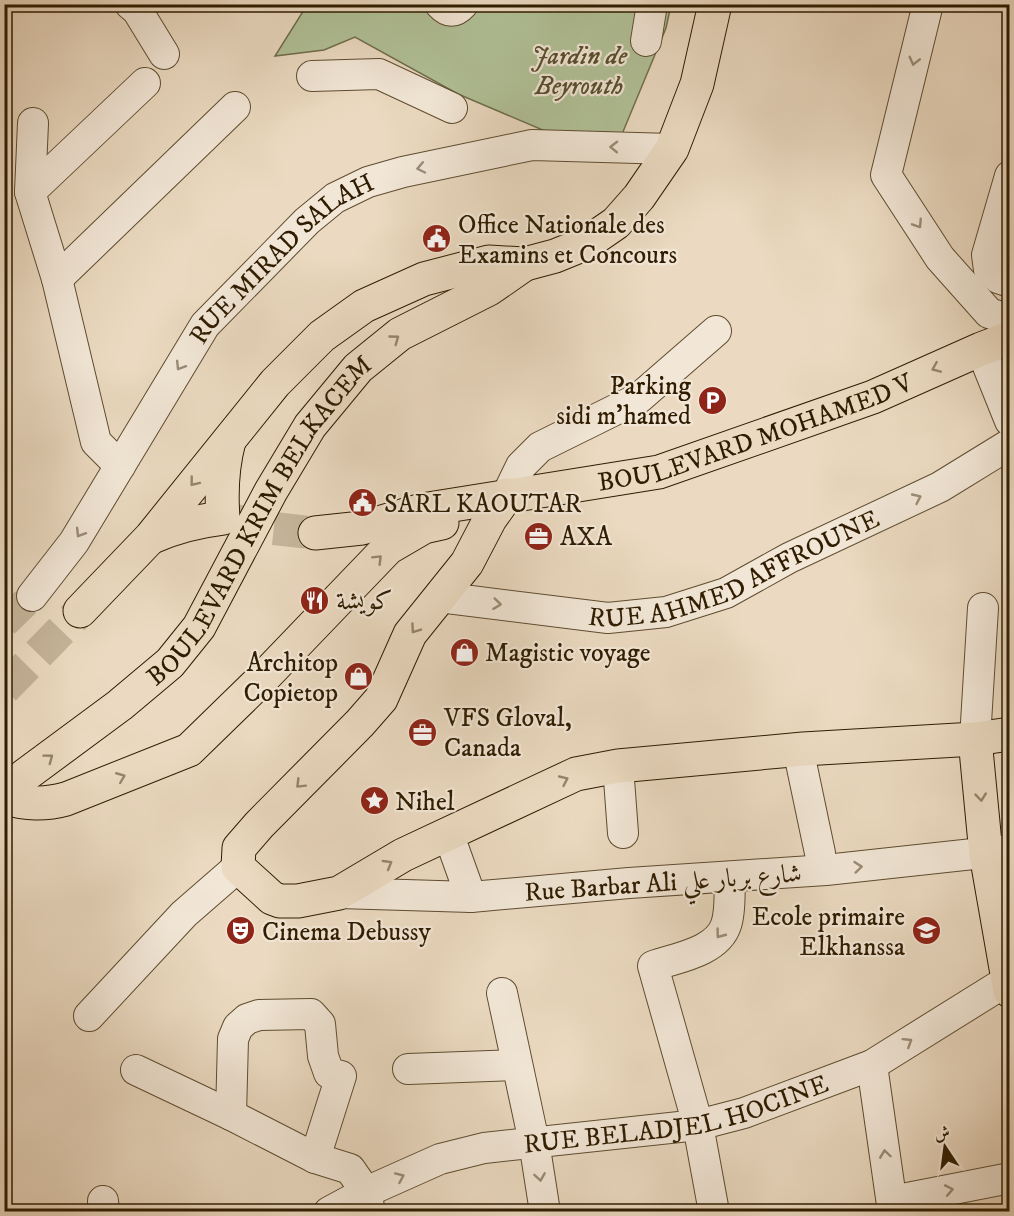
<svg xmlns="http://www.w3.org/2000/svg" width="1014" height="1216" font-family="'IM FELL DW Pica',Amiri,serif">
  <rect width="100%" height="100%" fill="#ebdac1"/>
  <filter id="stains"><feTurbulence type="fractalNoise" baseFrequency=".00333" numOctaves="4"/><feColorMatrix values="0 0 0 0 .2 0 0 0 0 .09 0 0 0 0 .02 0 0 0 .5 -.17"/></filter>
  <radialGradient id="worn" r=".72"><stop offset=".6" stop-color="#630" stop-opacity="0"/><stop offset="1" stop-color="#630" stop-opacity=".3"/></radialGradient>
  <path fill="#b1c198" stroke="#706e4c" stroke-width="1.5" d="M 307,5 L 671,5 L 666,28 L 620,139 L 545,131 L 458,94 L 355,37 L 324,50 L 275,56 Z"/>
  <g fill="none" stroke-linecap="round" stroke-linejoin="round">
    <path stroke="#c5b49a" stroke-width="30" stroke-dasharray="30 15" stroke-linecap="butt" d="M 4,623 L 32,596"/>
    <path stroke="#c5b49a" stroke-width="33" stroke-dasharray="33 16" stroke-linecap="butt" d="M 226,518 L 260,527 L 315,533
      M 4,689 L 80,611"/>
    <defs>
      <g id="minor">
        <path d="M 130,4 L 137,10 L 164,54"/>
        <path d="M 440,4 C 448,13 455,13 463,4"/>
        <path d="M 928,4 L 886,175 L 940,258 L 989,313 L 1010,320"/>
        <path d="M 646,41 L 652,4"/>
        <path d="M 312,76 L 379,74 L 452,108"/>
        <path d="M 33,123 L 30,192 L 57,279 L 96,442 L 120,466"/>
        <path d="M 1010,176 L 987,255 L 989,270 L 998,278 L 1010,282"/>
        <path d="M 30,192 L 145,83"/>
        <path d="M 57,279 L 235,107"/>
        <path d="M 981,349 L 1010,421"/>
        <path d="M 507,495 L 521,466 L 540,447 L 639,398 L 716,331"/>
        <path id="s1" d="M 32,596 L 74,542 L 205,325 L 307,221 L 335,198 L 368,182 L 403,172 L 532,145 L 672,149"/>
        <path id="s2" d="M 439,597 L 608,618 L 666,612 L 726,593 L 789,558 L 940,487 L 1010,444"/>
        <path d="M 975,739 L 983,608"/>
        <path d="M 803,749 L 800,758 L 820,853"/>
        <path d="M 618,766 L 623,833"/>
        <path d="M 448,833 L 471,897"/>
        <path d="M 339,893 L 471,897 L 629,883 L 826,870 L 1010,850"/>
        <path d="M 502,993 L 534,1142 L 545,1212"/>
        <path d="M 89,1016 L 184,914 L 238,867"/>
        <path d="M 872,1065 L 893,1212"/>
        <path d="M 408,1069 L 516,1065"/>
        <path d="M 136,1070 L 231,1115 L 315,1158 L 350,1169 L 366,1192 L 370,1212"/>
        <path d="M 231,1115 L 233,1039 L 238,1027 L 247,1019 L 259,1015 L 311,1014 L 320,1024 L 323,1056 L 329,1073 L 341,1076 L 315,1158"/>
        <path d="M 103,1201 L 104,1212"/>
        <path d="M 892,1201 L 1010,1178"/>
        <path id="s3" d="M 329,1212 L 366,1192 L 440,1159 L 484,1148 L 698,1125 L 744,1113 L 872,1065 L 1010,979"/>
        <path d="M 714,1212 L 698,1125 L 653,966 C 676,958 717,952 726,925 C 731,911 729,893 730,878"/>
      </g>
      <g id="major">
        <path d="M 507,495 L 490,519 L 467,563 L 410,634 L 381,699 L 360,723 L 259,825 L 239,848 L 238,867 L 272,898 L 280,901 L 298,901 L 339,893 L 403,855 L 576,774 L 618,766 L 803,749 L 975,739 L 1010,734"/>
        <path id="s4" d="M 315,533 L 362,528 L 422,510 L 659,472 L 873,397 L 981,349 L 1010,338"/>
        <path d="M 152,537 C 176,526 198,521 223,518 C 221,491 222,467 229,441"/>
        <path d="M 80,611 L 151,537 L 275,383 L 322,336 L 364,306 L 424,279 L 489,262 L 525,264 L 555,256 L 587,243 L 616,223 L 639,197 L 672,149 L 697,84 L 715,4"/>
        <path d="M 975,739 L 986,854 L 1010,991"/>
        <path id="s5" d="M 4,795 L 24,776 L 120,705 L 170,663 L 199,627 L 271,491 L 310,426 L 358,368 L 400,334 L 489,289 L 525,264"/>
        <path d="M 4,798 C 27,804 44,805 66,799 L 189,750 L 266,675 L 388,548 L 424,527 L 442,523"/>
      </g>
    </defs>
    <use href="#minor" stroke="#5e4c30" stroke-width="32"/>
    <use href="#major" stroke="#2f1c00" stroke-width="35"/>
    <use href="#minor" stroke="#f2e7d7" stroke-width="30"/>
    <use href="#major" stroke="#ebdac1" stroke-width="33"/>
  </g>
  <defs><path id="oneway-chevron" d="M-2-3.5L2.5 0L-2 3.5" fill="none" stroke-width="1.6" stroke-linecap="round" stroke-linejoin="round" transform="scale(1.5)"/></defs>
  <g stroke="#9a8c76">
    <use href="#oneway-chevron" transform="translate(914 61) rotate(104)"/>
    <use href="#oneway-chevron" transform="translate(614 147) rotate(-179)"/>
    <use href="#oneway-chevron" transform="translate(421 168) rotate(168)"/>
    <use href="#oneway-chevron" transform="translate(918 224) rotate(57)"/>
    <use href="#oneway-chevron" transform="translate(180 366) rotate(122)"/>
    <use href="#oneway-chevron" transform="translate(917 498) rotate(-25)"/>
    <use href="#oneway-chevron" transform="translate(80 533) rotate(121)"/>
    <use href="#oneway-chevron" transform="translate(497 604) rotate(7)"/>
    <use href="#oneway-chevron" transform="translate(858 867) rotate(-6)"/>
    <use href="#oneway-chevron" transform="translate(720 934) rotate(127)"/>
    <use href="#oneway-chevron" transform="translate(908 1042) rotate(-32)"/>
    <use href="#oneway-chevron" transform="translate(885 1154) rotate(-98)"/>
    <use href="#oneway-chevron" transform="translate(400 1177) rotate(-24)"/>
    <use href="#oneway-chevron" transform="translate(540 1177) rotate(81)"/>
    <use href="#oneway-chevron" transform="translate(949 1190) rotate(-11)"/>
  </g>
  <g stroke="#96846a">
    <use href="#oneway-chevron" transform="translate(395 339) rotate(-36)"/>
    <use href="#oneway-chevron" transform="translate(936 368) rotate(157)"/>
    <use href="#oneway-chevron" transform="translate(194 482) rotate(128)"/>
    <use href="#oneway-chevron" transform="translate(378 559) rotate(-45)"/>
    <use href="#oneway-chevron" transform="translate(415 629) rotate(125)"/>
    <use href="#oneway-chevron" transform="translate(49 758) rotate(-37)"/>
    <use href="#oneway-chevron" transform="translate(121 777) rotate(-22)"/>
    <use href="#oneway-chevron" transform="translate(564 780) rotate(-25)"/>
    <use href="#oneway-chevron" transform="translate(300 784) rotate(135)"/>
    <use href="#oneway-chevron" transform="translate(981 797) rotate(84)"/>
    <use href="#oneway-chevron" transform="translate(388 864) rotate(-30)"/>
  </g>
  <defs>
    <symbol id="civic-disc" viewBox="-11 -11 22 22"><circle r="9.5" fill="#8f2418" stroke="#f2e7d7"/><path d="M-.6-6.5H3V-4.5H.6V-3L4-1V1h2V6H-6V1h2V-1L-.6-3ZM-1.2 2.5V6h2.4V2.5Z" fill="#fff"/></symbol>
    <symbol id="parking-disc" viewBox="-11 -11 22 22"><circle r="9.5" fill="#8f2418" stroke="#f2e7d7"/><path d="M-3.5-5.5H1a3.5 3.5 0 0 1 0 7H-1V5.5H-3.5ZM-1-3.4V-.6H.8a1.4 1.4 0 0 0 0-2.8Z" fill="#fff"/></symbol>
    <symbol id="office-disc" viewBox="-11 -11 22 22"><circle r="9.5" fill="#8f2418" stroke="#f2e7d7"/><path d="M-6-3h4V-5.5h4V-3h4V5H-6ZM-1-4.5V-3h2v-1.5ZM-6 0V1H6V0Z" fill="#fff"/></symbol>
    <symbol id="restaurant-disc" viewBox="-11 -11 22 22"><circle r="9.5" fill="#8f2418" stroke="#f2e7d7"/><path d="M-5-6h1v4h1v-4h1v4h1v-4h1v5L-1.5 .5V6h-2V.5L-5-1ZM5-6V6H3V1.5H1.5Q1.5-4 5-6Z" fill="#fff"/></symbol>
    <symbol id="shop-disc" viewBox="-11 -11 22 22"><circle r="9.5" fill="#8f2418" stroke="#f2e7d7"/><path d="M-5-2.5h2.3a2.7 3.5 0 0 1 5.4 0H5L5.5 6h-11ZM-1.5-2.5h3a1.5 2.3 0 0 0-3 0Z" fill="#fff"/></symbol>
    <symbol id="sight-disc" viewBox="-11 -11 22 22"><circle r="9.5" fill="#8f2418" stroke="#f2e7d7"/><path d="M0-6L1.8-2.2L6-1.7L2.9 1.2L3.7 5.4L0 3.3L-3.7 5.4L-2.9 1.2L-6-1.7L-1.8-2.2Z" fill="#fff"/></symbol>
    <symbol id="theatre-disc" viewBox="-11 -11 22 22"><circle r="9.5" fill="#8f2418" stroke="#f2e7d7"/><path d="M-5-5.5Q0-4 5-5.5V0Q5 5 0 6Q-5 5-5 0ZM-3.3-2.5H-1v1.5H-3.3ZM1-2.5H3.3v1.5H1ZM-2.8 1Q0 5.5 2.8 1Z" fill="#fff"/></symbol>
    <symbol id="school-disc" viewBox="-11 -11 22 22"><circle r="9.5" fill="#8f2418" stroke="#f2e7d7"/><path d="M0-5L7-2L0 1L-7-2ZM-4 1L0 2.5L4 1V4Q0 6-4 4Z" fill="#fff"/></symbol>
  </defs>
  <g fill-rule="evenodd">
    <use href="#civic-disc" x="420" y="222" width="33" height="33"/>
    <use href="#parking-disc" x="696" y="384" width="33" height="33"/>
    <use href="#civic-disc" x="346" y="486" width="33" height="33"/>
    <use href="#office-disc" x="522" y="520" width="33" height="33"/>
    <use href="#restaurant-disc" x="298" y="584" width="33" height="33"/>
    <use href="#shop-disc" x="448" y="636" width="33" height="33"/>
    <use href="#shop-disc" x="342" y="660" width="33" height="33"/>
    <use href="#office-disc" x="406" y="716" width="33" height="33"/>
    <use href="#sight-disc" x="358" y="784" width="33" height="33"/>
    <use href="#theatre-disc" x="224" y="914" width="33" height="33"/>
    <use href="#school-disc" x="910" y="914" width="33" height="33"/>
  </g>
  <g text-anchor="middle" stroke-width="4.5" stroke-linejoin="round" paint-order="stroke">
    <g font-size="26" font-style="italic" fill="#564e2e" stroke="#f2e7d7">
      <text x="579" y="64">Jardin de<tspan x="579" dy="30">Beyrouth</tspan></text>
    </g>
    <g font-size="26" fill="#2f1c00" stroke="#f2e7d7" text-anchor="start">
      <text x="458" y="233">Office Nationale des<tspan x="458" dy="30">Examins et Concours</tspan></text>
      <text x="691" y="394" text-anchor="end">Parking<tspan x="691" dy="30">sidi m'hamed</tspan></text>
      <text x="384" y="512">SARL KAOUTAR</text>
      <text x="560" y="545">AXA</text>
      <text x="336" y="609">كويشة</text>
      <text x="485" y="661">Magistic voyage</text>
      <text x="338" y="671" text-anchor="end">Architop<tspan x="338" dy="30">Copietop</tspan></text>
      <text x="444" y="726">VFS Gloval,<tspan x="444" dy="30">Canada</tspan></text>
      <text x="395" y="810">Nihel</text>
      <text x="905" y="925" text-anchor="end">Ecole primaire<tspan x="905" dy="30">Elkhanssa</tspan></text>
      <text x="262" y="940">Cinema Debussy</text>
    </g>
    <g font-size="26" fill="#2f1c00" stroke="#f2e7d7">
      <text dy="9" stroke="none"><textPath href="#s1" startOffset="424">RUE MIRAD SALAH</textPath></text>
      <text dy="9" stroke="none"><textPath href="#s4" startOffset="453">BOULEVARD MOHAMED V</textPath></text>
      <text dy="9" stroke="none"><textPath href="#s5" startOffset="381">BOULEVARD KRIM BELKACEM</textPath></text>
      <text dy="9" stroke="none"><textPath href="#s2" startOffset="306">RUE AHMED AFFROUNE</textPath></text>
      <text transform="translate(663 882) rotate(-4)" y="9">Rue Barbar Ali شارع بربار علي</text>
      <text dy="9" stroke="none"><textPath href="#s3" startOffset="364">RUE BELADJEL HOCINE</textPath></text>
    </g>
  </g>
  <rect width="1014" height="1216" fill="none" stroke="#ebdac1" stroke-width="24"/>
  <rect x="6" y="6" width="1002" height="1204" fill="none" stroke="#2f1c00" stroke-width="3"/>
  <rect x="12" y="12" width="990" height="1192" fill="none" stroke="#2f1c00" stroke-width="1.5"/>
  <g transform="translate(945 1147) rotate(347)" stroke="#f2e7d7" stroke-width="4.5" paint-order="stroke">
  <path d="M0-4.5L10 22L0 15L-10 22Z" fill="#2f1c00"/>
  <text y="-9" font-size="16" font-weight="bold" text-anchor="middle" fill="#2f1c00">ش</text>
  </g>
  <rect width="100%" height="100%" filter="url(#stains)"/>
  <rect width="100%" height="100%" fill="url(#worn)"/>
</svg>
